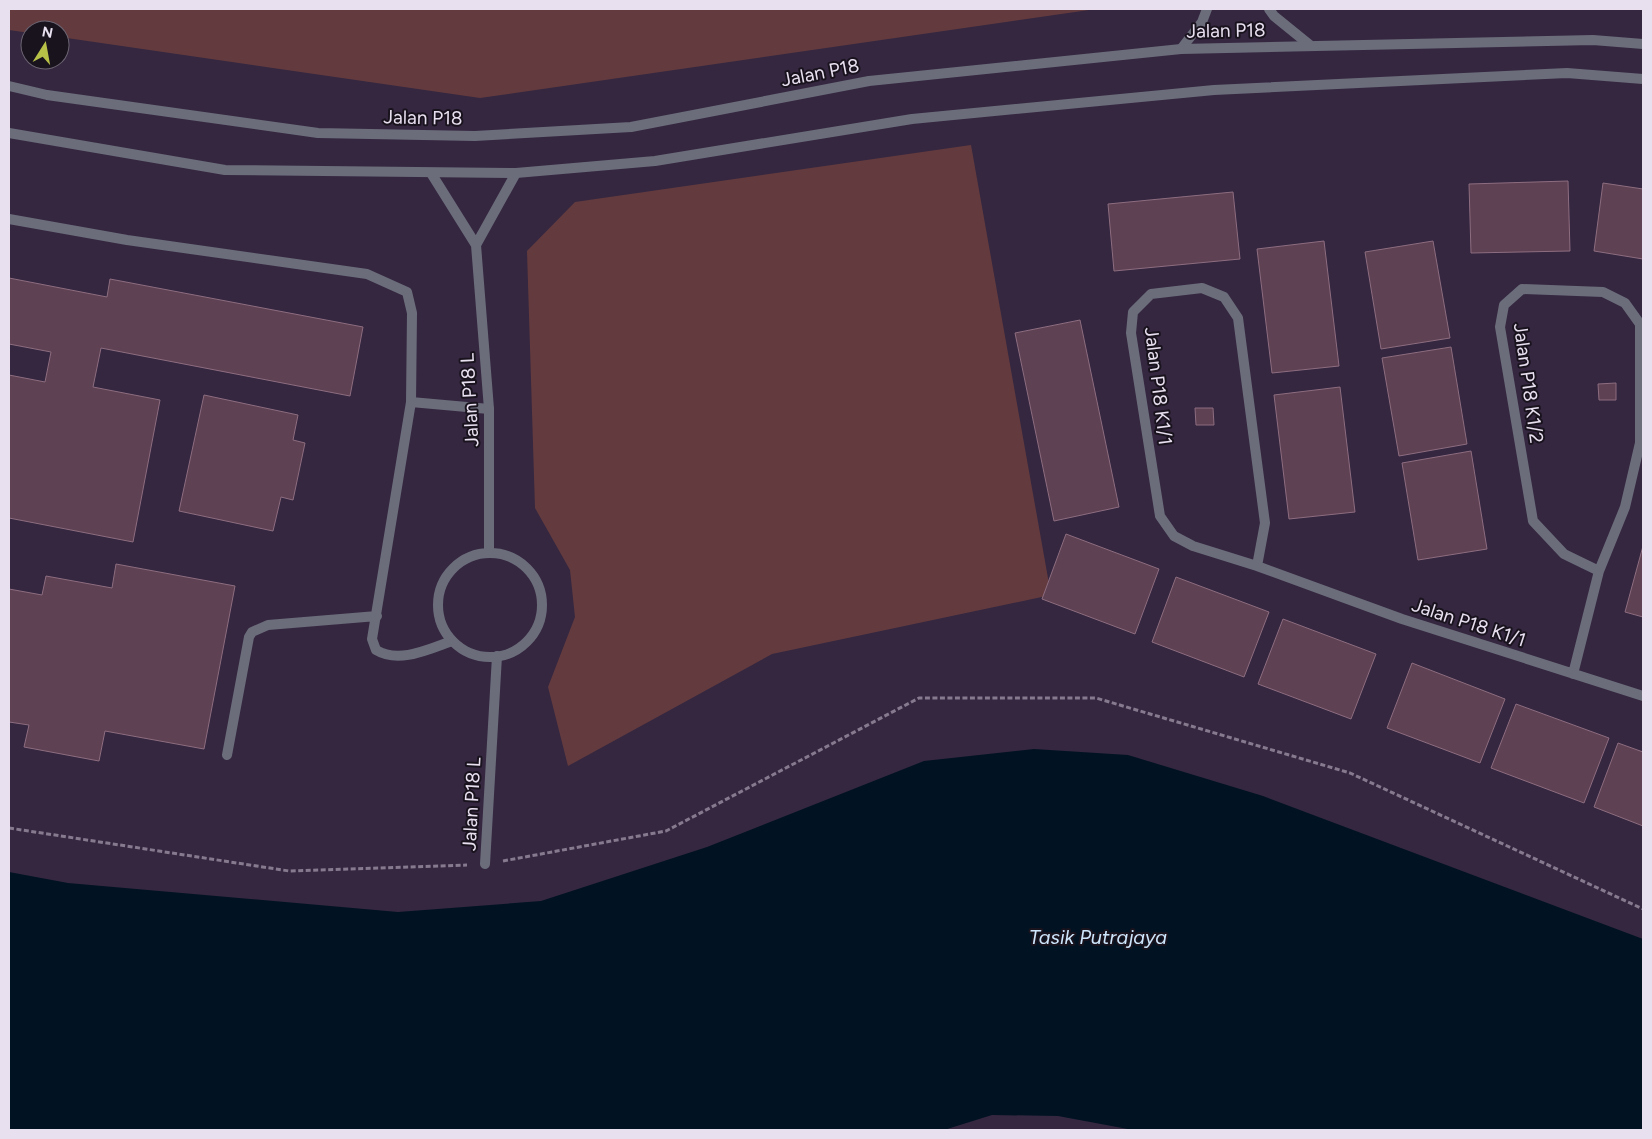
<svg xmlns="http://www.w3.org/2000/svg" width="1652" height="1139" font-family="Figtree,sans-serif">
  <rect width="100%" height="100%" fill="#352740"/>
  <path fill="#633b3e" d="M 9,9 L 1096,9 L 480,98 L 60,37 L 60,30 L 30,30 L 30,33 L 9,30 Z
    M 971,145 L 1051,595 L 772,654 L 568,766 L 548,687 L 575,617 L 570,570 L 535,508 L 527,251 L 575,202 Z"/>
  <path fill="#011323" d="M 1034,749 L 1128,755 L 1263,796 L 1643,939 L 1643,1130 L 1133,1130 L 1058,1116 L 992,1115 L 944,1130 L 9,1130 L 9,872 L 68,883 L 398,912 L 541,901 L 707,847 L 924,761 Z"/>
  <path fill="#5e4152" stroke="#8d6d80" d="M 1568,181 L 1570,251 L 1471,253 L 1469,184 Z
    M 1603,183 L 1643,189 L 1643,259 L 1594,251 Z
    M 1233,192 L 1240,259 L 1114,271 L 1108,204 Z
    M 1324,241 L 1339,366 L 1272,373 L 1257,249 Z
    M 1433,241 L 1450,338 L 1381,349 L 1365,252 Z
    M 9,278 L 107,297 L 110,279 L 363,327 L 350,396 L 101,348 L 93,387 L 160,400 L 133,542 L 9,518 L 9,375 L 45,382 L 51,352 L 9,344 Z
    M 1080,320 L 1119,507 L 1054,521 L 1015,333 Z
    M 1451,347 L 1467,444 L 1399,456 L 1382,358 Z
    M 1616,383 L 1616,400 L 1599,400 L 1598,384 Z
    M 1340,387 L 1355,512 L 1289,519 L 1274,395 Z
    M 204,395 L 298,415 L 293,440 L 305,443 L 293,500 L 281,497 L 273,531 L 179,511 Z
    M 1195,408 L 1213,408 L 1214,425 L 1196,425 Z
    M 1471,451 L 1487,549 L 1418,560 L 1402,463 Z
    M 1066,534 L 1159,569 L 1135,634 L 1042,599 Z
    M 1643,546 L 1643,617 L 1625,612 Z
    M 116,564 L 235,586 L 204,749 L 105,731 L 99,761 L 24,747 L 29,725 L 9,722 L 9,589 L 42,595 L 46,576 L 112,588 Z
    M 1176,577 L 1269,612 L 1244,677 L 1152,642 Z
    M 1283,619 L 1376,654 L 1351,719 L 1258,684 Z
    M 1412,663 L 1505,699 L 1480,763 L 1387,728 Z
    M 1516,704 L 1609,738 L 1584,803 L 1491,768 Z
    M 1618,743 L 1643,752 L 1643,826 L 1594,807 Z"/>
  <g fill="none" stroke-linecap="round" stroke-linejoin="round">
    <path stroke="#867a8f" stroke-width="3" stroke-dasharray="5 2.5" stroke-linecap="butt" d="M 9,828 L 289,871 L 467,865
      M 503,861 L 666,831 L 919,698 L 1096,698 L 1350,773 L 1643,909"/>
    <path stroke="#6b6d7b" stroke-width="10" d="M 9,219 L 127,240 L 367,274 L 407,292 L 412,313 L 411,402 L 372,639 L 376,650 C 399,664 429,649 452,641
      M 411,402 L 489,409
      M 227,755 L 249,637 L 252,632 L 268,625 L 377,616"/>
    <path stroke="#6b6d7b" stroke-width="10" d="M 1269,9 L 1274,16 L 1311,46
      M 1181,49 L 1202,22 L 1207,9
      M 431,173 L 476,245 L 489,409 L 489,552
      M 476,245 L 516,173
      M438 605a52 52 0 1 1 104 0a52 52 0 1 1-104 0Z
      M 1257,566 L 1265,523 L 1238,318 L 1224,297 L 1202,288 L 1151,294 L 1133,312 L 1131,333 L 1160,516 L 1174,536 L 1193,546 L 1257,566 L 1402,619 L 1643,696
      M 1573,674 L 1599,571 L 1625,507 L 1640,443 L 1640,324 L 1625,303 L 1603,292 L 1522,289 L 1504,305 L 1500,327 L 1533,521 L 1564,554 L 1599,571
      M 485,864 L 497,656"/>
    <path stroke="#6b6d7b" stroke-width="10" d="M 9,86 L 47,95 L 318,133 L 475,136 L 631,127 L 869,81 L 1181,49 L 1593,40 L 1643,44
      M 9,133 L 225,170 L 516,173 L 655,161 L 912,119 L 1214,90 L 1567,73 L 1643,79"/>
  </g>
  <g text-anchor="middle" stroke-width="4" stroke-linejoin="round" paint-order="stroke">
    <g font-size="19" fill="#e8dfef" stroke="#19131e">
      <text transform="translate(1226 30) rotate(-1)" y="7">Jalan P18</text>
      <text transform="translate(820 72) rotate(-11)" y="7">Jalan P18</text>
      <text transform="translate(423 117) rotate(1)" y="7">Jalan P18</text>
      <text transform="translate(1529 383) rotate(82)" y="7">Jalan P18 K1/2</text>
      <text transform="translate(1159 386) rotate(83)" y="7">Jalan P18 K1/1</text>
      <text transform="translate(469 400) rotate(-93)" y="7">Jalan P18 L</text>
      <text transform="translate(1469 622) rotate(18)" y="7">Jalan P18 K1/1</text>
      <text transform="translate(471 804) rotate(-87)" y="7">Jalan P18 L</text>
    </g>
    <g font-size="20" font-style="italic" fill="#cee6fc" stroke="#19131e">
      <text x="1098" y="944">Tasik Putrajaya</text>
    </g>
  </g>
  <rect width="1652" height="1139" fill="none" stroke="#e8dfef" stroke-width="20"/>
  <g transform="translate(45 45) rotate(11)"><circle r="24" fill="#19131e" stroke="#6c6572"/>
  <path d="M0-4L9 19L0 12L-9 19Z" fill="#b8c147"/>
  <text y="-8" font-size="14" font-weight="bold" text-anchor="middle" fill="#e8dfef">N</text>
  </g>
</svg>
